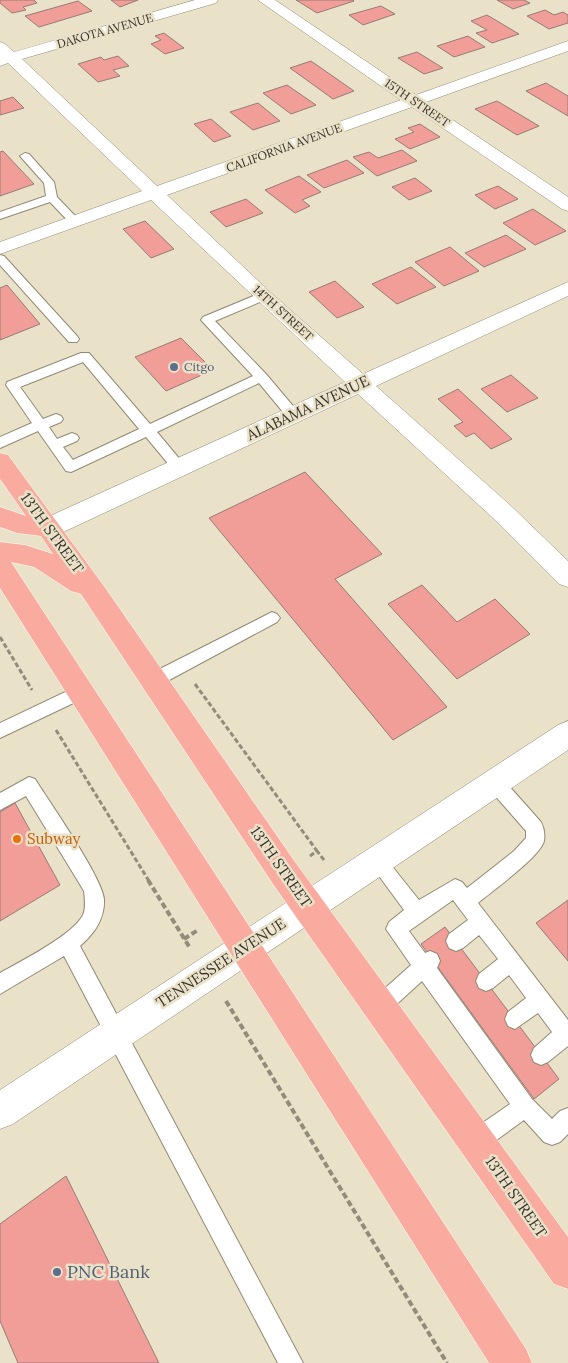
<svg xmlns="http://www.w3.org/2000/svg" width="568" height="1363" font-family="Lora,serif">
  <rect width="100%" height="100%" fill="#eae1c9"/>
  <path fill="#f09e97" stroke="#967b79" d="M 0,0 L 34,0 L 37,3 L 23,7 L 26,10 L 12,13 L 0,3 Z
    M 111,0 L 138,0 L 120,7 Z
    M 296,0 L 353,0 L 354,1 L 317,13 Z
    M 497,0 L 524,0 L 530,3 L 513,9 Z
    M 78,1 L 92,11 L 39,27 L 25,16 Z
    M 381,6 L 395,14 L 363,25 L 349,15 Z
    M 545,10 L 554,15 L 563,12 L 568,15 L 568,23 L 549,29 L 527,16 Z
    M 487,15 L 519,34 L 492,43 L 476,33 L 487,30 L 471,21 Z
    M 164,33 L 184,48 L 165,54 L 151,44 L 161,40 L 155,36 Z
    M 468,36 L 485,47 L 454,57 L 437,46 Z
    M 417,52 L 443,68 L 424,74 L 398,58 Z
    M 118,56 L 129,66 L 113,70 L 120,76 L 98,82 L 78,64 L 101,57 L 104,60 Z
    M 311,61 L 354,91 L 333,99 L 290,68 Z
    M 546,83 L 568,96 L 568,116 L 526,91 Z
    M 287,85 L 316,105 L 291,114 L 263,93 Z
    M 13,97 L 24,108 L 0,115 L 0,101 Z
    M 497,101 L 539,126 L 517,135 L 475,109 Z
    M 258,103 L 280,121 L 253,130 L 230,112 Z
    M 211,119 L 231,136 L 214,142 L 194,124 Z
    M 420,124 L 440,137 L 410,149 L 395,139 L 414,132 L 408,128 Z
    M 402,150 L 417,161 L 377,176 L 353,157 L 369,152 L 378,158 Z
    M 3,151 L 34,184 L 0,196 L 0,152 Z
    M 347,160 L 364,173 L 324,188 L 307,175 Z
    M 299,176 L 321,192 L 302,200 L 310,206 L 295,213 L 265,190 Z
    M 415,178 L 432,191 L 409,200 L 392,187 Z
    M 498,186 L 518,199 L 495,209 L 475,195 Z
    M 246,199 L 263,213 L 226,227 L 210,212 Z
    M 533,209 L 566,231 L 535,245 L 503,223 Z
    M 145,221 L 174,249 L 151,258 L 123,229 Z
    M 506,235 L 526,249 L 484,267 L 465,253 Z
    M 450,247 L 479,271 L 444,286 L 415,262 Z
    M 411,267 L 436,287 L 397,304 L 372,284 Z
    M 335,281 L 364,307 L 337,318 L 309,292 Z
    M 7,285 L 40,324 L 0,340 L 0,288 Z
    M 181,338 L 213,370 L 166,391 L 135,357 Z
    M 511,375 L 538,398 L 507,412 L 481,389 Z
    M 458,389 L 512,439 L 491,449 L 474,433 L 466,437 L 454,426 L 463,422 L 438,399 Z
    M 305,472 L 382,554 L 335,579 L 447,707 L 393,740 L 209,518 Z
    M 422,585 L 457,622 L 495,599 L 530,634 L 457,679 L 388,604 Z
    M 15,803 L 60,885 L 0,921 L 0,812 Z
    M 568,900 L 568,961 L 536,923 Z
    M 445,927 L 559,1079 L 534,1099 L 421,944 Z
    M 66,1176 L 159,1363 L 18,1363 L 0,1321 L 0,1224 Z"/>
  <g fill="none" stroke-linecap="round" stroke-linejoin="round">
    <defs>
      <path id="service" d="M 25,153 L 29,154 L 54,182 L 57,197 L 79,220 L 81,222 L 79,224 L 71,224 L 50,202 L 0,219 L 0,212 L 46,196 L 44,183 L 20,156 Z
        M 0,255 L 4,256 L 77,336 L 79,339 L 77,342 L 69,342 L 0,265 Z
        M 263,292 L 267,293 L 269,296 L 267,299 L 215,321 L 266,374 L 298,412 L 300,415 L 298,418 L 288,418 L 259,383 L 157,432 L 187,468 L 185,472 L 175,472 L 146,437 L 71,472 L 66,471 L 38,431 L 0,448 L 0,437 L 32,423 L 6,385 L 7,382 L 81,353 L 89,353 L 150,424 L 253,376 L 201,320 L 203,317 ZM 83,362 L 139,429 L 73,460 L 63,447 L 77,441 L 79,438 L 77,435 L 72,433 L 57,439 L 49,427 L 61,422 L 63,419 L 61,416 L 56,414 L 43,419 L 20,387 Z
        M 272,612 L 277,614 L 280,618 L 277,622 L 160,685 L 154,687 L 148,685 L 146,680 L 148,675 Z
        M 80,685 L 86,687 L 88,692 L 86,697 L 0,738 L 0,723 Z
        M 495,775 L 501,777 L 541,822 C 544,828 545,835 544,841 C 540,857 492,891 478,903 L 568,1020 L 568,1046 L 548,1062 L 541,1065 L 534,1062 L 531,1055 L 534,1048 L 552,1032 L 538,1013 L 515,1029 L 508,1026 L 505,1019 L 508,1012 L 526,998 L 509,975 L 493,988 L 486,991 L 479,988 L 476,981 L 479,974 L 498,959 L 479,935 L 463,948 L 456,951 L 449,948 L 446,941 L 449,934 L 468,920 L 453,900 L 409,931 L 425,953 L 430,951 L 437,954 L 440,961 L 437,968 L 532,1099 L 552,1119 L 560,1111 L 568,1108 L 568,1134 L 560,1142 L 552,1145 L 544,1142 L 524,1120 L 484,1149 L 476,1152 L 468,1149 L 465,1141 L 468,1133 L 510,1104 L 422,981 L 387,1013 L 380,1016 L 373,1013 L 370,1006 L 373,999 L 411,965 L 386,929 L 389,922 L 404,910 L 368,861 L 371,855 L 377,852 L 383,855 L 419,900 L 455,879 L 462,882 L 467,888 L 514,851 L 526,838 L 526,831 L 489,789 L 486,783 L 489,777 Z
        M 29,777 L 35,779 C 50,803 102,877 104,899 C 105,919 94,934 80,946 L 303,1363 L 278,1363 L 64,956 L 0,994 L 0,973 C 21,961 73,935 83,915 C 86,908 85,899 84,891 L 26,796 L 0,810 L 0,793 Z"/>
      <path id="minor" d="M 195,0 L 218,0 L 216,3 L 22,59 L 157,186 L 401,100 L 258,0 L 275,0 L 416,95 L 568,41 L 568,51 L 426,102 L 568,197 L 568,211 L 562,209 L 412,107 L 167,195 L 270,292 L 363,374 L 568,282 L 568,296 L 376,386 L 511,506 L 568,561 L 568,587 L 559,584 L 493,518 L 358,394 L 57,535 L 48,537 L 39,535 L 36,528 L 39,521 L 345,382 L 151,200 L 0,254 L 0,242 L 142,191 L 8,63 L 0,66 L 0,42 L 5,44 L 14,52 Z
        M 568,721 L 568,750 L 13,1124 L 0,1129 L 0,1090 L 558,725 Z"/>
      <path id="trunk" d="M 0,453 L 8,455 L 106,589 L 295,862 L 568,1237 L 568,1289 L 554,1284 L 273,884 L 81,594 L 71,591 L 34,567 L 11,562 L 526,1349 L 532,1363 L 489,1363 L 0,588 L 0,542 L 25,545 L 53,554 L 41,536 L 17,533 L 0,527 L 0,507 L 26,516 L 0,479 Z"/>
    </defs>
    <use href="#service" stroke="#918973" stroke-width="2"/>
    <use href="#minor" stroke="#918973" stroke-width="1"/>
    <use href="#trunk" stroke="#fff" stroke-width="1"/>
    <path stroke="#928c7b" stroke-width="3" stroke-dasharray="5 2.5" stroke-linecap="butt" d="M 0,637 L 32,690
      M 195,684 L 317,851
      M 56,730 L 149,881
      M 310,856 L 317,851 L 324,860"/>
    <path stroke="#928c7b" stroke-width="4" stroke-dasharray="6 3" stroke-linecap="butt" d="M 148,880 L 190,948
      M 184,939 L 198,930
      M 226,1001 L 447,1363"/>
    <use href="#service" fill="#fff" fill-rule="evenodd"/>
    <use href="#minor" fill="#fff" fill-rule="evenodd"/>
    <use href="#trunk" fill="#f8ab9e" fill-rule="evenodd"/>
  </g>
  <g fill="#5c6f8a" stroke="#eae1c9" stroke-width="2">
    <circle cx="174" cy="367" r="5"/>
    <circle cx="57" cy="1272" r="5"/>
  </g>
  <circle fill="#e8710a" stroke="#eae1c9" stroke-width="2" cx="17" cy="839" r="5"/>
  <g text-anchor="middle" stroke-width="5" stroke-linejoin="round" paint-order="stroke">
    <g font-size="12" fill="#343128" stroke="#eae1c9">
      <text transform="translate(105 31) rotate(-16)" y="4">DAKOTA AVENUE</text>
      <text transform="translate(417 103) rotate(34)" y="4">15TH STREET</text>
      <text transform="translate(284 148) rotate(-20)" y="4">CALIFORNIA AVENUE</text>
      <text transform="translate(283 313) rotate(42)" y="4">14TH STREET</text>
    </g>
    <g font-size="12" fill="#4e5e75" stroke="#eae1c9" text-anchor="start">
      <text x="184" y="371">Citgo</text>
    </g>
    <g font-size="15" fill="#343128" stroke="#eae1c9">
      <text transform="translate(308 408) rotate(-25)" y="5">ALABAMA AVENUE</text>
      <text transform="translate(52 533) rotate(54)" y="5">13TH STREET</text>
      <text transform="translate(281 867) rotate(55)" y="5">13TH STREET</text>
      <text transform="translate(221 963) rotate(-33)" y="5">TENNESSEE AVENUE</text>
      <text transform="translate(516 1197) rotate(55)" y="5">13TH STREET</text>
    </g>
    <g font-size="15" fill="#c56008" stroke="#eae1c9" text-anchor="start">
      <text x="27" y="844">Subway</text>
    </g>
    <g font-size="18" fill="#4e5e75" stroke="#eae1c9" text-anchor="start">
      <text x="67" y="1278">PNC Bank</text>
    </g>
  </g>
</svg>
